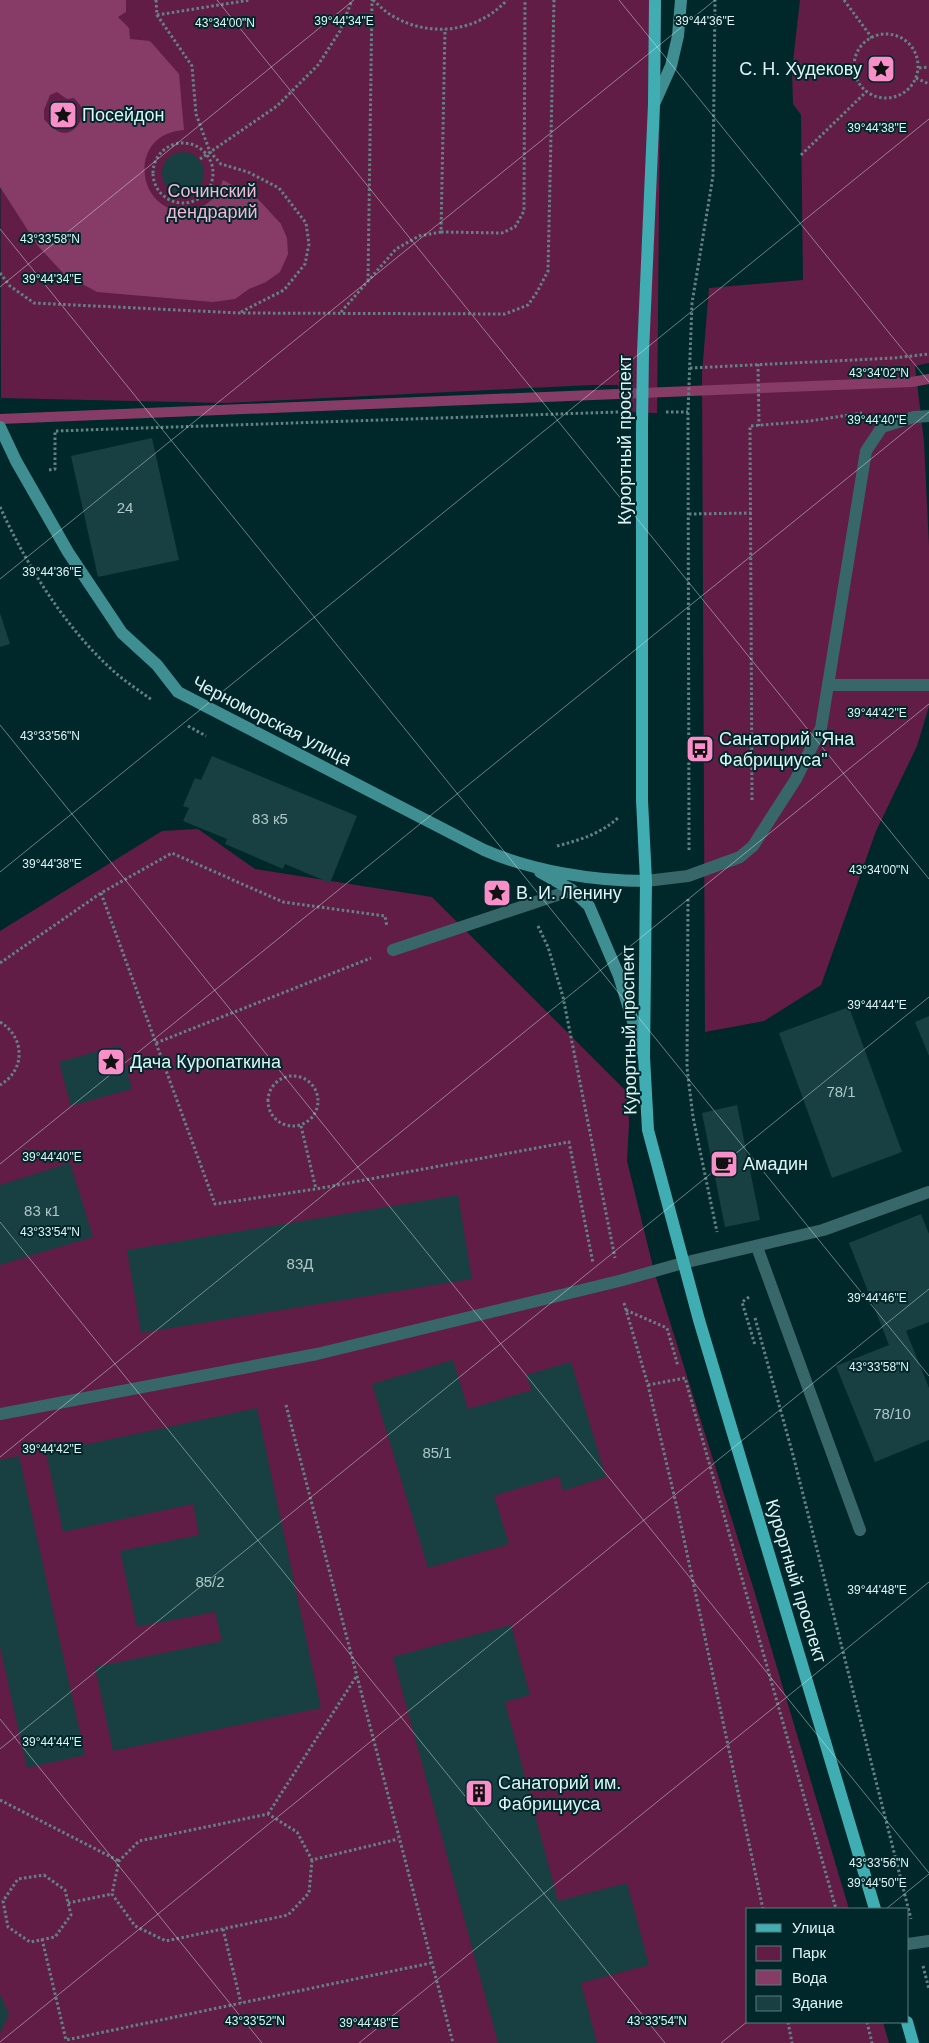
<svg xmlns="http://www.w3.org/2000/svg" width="929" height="2043" font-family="Helvetica,sans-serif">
  <rect width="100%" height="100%" fill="#00282a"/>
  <path fill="#621d47" d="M 0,0 L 661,0 L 657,413 L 623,412 L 618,385 L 592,385 L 224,403 L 1,398 Z
    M 800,0 L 929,0 L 929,363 L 915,366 L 924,442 L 929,546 L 929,706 L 917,746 L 876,831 L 821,985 L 764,1021 L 705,1032 L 702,373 L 709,288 L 803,280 L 801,115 L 793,104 L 792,70 Z
    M 198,829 L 255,869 L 432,897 L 628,1093 L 629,1123 L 627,1161 L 654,1271 L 753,1587 L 849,1909 L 748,1909 L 748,2022 L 883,2022 L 889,2043 L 0,2043 L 0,931 L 162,831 Z"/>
  <path fill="#873c67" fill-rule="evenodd" d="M 0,0 L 126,0 L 126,12 L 118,17 L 129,28 L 130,39 L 150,41 L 179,74 L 184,130 C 121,134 139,227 198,208 C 211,204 219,193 223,180 L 258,199 L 281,224 L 287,238 L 288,254 L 280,272 L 266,282 L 249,289 L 235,299 L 213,302 L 97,292 L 64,274 L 38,246 L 0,187 ZM 57,92 L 67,99 L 74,98 C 76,101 80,104 81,107 C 86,119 73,137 60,132 C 54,130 48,124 44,119 L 44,110 L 50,95 Z"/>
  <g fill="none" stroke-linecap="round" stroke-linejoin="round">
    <path stroke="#873c67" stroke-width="10" d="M 0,419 L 912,382 L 929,379"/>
  </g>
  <path fill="#183f41" d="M162 173a21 21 0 1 1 42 0a21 21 0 1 1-42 0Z
    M 152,438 L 179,560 L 98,577 L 71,456 Z
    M 0,613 L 10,644 L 0,647 Z
    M 212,756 L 357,816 L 330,883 L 285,864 L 283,869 L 225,844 L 227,839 L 183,821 L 189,808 L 183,806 L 195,778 L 201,780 Z
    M 849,1007 L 902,1152 L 832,1178 L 779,1033 Z
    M 929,1016 L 929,1056 L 915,1022 Z
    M 120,1045 L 132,1089 L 71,1106 L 59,1062 Z
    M 737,1105 L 760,1220 L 725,1227 L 702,1113 Z
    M 70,1163 L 93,1237 L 0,1265 L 0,1185 Z
    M 458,1195 L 472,1279 L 141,1333 L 127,1250 Z
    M 921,1214 L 929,1234 L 929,1322 L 906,1331 L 929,1388 L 929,1440 L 875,1462 L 836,1366 L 889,1345 L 849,1243 Z
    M 453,1360 L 468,1409 L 532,1390 L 526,1375 L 571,1362 L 606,1477 L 563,1491 L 559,1476 L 494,1496 L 509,1544 L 428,1568 L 372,1384 Z
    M 257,1408 L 321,1708 L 113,1751 L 95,1667 L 222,1641 L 215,1612 L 137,1627 L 120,1551 L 199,1535 L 193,1504 L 63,1532 L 46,1453 Z
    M 19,1456 L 85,1755 L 27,1768 L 0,1647 L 0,1460 Z
    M 511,1625 L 530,1695 L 505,1702 L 558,1901 L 627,1883 L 649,1965 L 581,1983 L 597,2043 L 498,2043 L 393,1657 Z
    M 0,1994 L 9,2014 L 0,2033 Z"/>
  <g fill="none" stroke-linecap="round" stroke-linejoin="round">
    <path stroke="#638284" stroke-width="3" stroke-dasharray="2.5 2.5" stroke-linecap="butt" d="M 156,0 L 157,15 L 192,66 L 196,114 L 210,152 L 221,164 L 248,172 L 279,188 L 306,223 L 309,244 L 305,264 L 284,290 L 239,313
      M 373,0 C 379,5 384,11 391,15 C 428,38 477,33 507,0
      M 844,0 L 872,38
      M 157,15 L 250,0
      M854 66a32 32 0 1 1 64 0a32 32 0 1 1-64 0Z
      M 919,68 L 929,67
      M 792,70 L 854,68
      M 916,78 L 929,84
      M153 173a30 30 0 1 1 60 0a30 30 0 1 1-60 0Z
      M 801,155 L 867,91
      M 200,159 L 277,106 L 318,65 L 340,31 L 352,0
      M 441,232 L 502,233 L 515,227 L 524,211 L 525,0
      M 0,273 L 10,286 L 34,303 L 239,313 L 505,314 L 528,305 L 537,292 L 548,271 L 554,0
      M 368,281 L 372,0
      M 341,312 L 396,249 L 419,236 L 441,232 L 445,29
      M 758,364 L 759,426
      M 690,368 L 894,358 L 929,354
      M 666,412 L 688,412
      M 49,470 L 55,469 L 55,431 L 618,412
      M 0,507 C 28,568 67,631 118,675 C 129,684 141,692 152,700
      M 689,514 L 752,513
      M 188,726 L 206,736
      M 752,800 L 750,426 L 810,421 L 862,413
      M 557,846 C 580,840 600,834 618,818
      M 689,850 L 688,412 L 692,303 L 713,176 L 715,0
      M 101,893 L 215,1204 L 316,1189 L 569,1142 L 593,1263
      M 688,899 L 687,1068 L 693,1117 L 717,1232
      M 538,926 L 548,947 L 563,997 L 615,1258
      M 0,963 L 101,893 L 172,853 L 283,902 L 385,916 L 387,927
      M 0,1022 C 25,1037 26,1070 0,1085
      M 156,1043 L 371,958
      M268 1101a25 25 0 1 1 50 0a25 25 0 1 1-50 0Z
      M 301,1126 L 316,1189
      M 749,1297 L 742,1302 L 755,1345
      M 624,1303 L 648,1385 L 679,1516 L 763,1909
      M 626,1310 L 667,1328 L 678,1366
      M 755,1318 L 793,1455 L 911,1919
      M 648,1385 L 685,1378 L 836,1909
      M 286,1405 L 453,2043
      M 0,1800 L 119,1861
      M 268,1814 L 356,1677
      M 312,1860 L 309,1893 L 288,1915 L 166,1941 L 135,1926 L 112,1894 L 119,1861 L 139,1841 L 268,1814 L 297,1832 L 312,1860 L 398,1839
      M 44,1875 L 65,1890 L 71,1915 L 55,1937 L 30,1942 L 8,1927 L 3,1901 L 18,1879 Z
      M 68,1903 L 112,1894
      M 223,1929 L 241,2003
      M 42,1939 L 66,2040 L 431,1963
      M 923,1966 L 929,1989
      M 788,2022 L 792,2043
      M 867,2022 L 872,2043"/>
    <path stroke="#38676a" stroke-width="12" d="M 828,685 L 929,685
      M 393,950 L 572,890
      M 757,1247 L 860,1530
      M 0,1414 L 317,1354 L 619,1281 L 683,1263
      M 908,1944 L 929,1941"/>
    <path stroke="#38676a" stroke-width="12" d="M 646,881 L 688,876 L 740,857 L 753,846 L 796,779 L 821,728 L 866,451 L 882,427 L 914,417 L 929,416
      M 683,1263 L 823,1230 L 929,1192"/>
    <path stroke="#3e8e92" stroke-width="12" d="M 654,104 L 671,66 L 678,36 L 681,0
      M 0,427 L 16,461 L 68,552 L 122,633 L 157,665 L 178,692 L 484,850 C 532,871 594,881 646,881
      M 540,872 L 572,890 L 589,906 L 619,976 L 643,1054"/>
    <path stroke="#3fadb2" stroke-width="12" d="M 643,353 L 654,104 L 655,0
      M 642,426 L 642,800 L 646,881 L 644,1057 L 648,1130 L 699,1320 L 875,1909
      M 907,2022 L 913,2043"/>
    <path stroke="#3fadb2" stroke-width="12" d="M 642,426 L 643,353"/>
  </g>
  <path fill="none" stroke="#e0f4f5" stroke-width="1" stroke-opacity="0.45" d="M 217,0 L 929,879M 619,0 L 929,382M 0,229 L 929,1376M 0,287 L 354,0M 0,579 L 715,0M 0,725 L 929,1873M 0,872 L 929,119M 0,1164 L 929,412M 0,1222 L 665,2043M 0,1457 L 929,704M 0,1719 L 262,2043M 0,1749 L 929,997M 886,1909 L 929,1874M 0,2042 L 929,1289M 359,2043 L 929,1582M 721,2043 L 748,2021"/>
  <defs>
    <symbol id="sight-square" viewBox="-11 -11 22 22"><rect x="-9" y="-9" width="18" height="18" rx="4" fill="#f98fc9" stroke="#00282a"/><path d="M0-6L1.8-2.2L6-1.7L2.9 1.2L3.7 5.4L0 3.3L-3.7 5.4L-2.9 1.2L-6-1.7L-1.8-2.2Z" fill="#111"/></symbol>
    <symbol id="bus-square" viewBox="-11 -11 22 22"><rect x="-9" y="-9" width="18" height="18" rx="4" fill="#f98fc9" stroke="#00282a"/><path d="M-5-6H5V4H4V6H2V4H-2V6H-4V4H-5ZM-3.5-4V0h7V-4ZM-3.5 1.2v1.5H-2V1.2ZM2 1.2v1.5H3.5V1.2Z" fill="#111"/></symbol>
    <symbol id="cafe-square" viewBox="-11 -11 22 22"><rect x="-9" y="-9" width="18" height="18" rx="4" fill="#f98fc9" stroke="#00282a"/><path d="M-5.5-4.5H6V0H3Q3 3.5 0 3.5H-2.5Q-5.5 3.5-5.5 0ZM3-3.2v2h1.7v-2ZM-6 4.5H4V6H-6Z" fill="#111"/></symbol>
    <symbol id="building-square" viewBox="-11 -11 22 22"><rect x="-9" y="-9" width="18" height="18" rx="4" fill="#f98fc9" stroke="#00282a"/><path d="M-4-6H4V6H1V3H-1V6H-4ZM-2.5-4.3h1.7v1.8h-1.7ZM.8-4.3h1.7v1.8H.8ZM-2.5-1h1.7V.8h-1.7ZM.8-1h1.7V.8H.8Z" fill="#111"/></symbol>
  </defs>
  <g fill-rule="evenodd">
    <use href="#sight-square" x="865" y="53" width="32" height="32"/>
    <use href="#sight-square" x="47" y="99" width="32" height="32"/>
    <use href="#bus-square" x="684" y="733" width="32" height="32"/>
    <use href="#sight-square" x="481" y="877" width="32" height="32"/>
    <use href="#sight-square" x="95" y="1046" width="32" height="32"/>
    <use href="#cafe-square" x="708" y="1148" width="32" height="32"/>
    <use href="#building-square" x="463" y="1777" width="32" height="32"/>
  </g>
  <g text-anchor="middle" stroke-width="4" stroke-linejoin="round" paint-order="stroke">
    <g font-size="15" fill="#aec7c8">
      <text x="125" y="513">24</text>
      <text x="270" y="824">83 к5</text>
      <text x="841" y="1097">78/1</text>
      <text x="42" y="1216">83 к1</text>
      <text x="300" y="1269">83Д</text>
      <text x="892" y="1419">78/10</text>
      <text x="437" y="1458">85/1</text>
      <text x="210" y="1587">85/2</text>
    </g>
    <g font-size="18" fill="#e0f4f5" stroke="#00282a" text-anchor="start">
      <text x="862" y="75" text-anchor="end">С. Н. Худекову</text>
      <text x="82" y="121">Посейдон</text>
      <text x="719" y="745">Санаторий "Яна<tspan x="719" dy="21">Фабрициуса"</tspan></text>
      <text x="516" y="899">В. И. Ленину</text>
      <text x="130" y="1068">Дача Куропаткина</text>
      <text x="743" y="1170">Амадин</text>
      <text x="498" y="1789">Санаторий им.<tspan x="498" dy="21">Фабрициуса</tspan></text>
    </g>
    <g font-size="18" fill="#f7b5d7" stroke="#00282a">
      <text x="212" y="197">Сочинский<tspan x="212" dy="21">дендрарий</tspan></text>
    </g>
    <g font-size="18" fill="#e0f4f5" stroke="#00282a">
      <text transform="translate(625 440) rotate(-90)" y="6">Курортный проспект</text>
      <text transform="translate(272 721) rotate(27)" y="6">Черноморская улица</text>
      <text transform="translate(629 1030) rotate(-91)" y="6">Курортный проспект</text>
      <text transform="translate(796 1581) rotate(73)" y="6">Курортный проспект</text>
    </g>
  </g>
  <g font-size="12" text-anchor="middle" fill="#e0f4f5" stroke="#00282a" stroke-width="4" stroke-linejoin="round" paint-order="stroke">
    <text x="344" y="25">39°44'34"E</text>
    <text x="705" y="25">39°44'36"E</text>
    <text x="225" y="27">43°34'00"N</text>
    <text x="877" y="132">39°44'38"E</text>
    <text x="50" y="243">43°33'58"N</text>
    <text x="52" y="283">39°44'34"E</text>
    <text x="879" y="377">43°34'02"N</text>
    <text x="877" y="424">39°44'40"E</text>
    <text x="52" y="576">39°44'36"E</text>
    <text x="877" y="717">39°44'42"E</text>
    <text x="50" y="740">43°33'56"N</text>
    <text x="52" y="868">39°44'38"E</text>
    <text x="879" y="874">43°34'00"N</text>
    <text x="877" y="1009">39°44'44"E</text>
    <text x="52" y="1161">39°44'40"E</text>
    <text x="50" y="1236">43°33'54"N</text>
    <text x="877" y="1302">39°44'46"E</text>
    <text x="879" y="1371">43°33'58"N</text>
    <text x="52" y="1453">39°44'42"E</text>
    <text x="877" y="1594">39°44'48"E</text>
    <text x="52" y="1746">39°44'44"E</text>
    <text x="879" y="1867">43°33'56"N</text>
    <text x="877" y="1887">39°44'50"E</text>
    <text x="255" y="2025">43°33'52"N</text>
    <text x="657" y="2025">43°33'54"N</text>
    <text x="369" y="2027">39°44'48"E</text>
  </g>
  <rect x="746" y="1908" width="162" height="115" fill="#00282a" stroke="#5a7a7b"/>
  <rect x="756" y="1924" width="25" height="8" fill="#3fadb2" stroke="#5a7a7b"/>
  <text x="792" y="1933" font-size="15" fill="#e0f4f5">Улица</text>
  <rect x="756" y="1946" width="25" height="15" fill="#621d47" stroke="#5a7a7b"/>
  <text x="792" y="1958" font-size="15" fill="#e0f4f5">Парк</text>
  <rect x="756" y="1970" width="25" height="15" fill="#873c67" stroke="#5a7a7b"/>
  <text x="792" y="1983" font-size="15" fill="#e0f4f5">Вода</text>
  <rect x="756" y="1996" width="25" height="15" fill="#183f41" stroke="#5a7a7b"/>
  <text x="792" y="2008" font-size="15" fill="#e0f4f5">Здание</text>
</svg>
